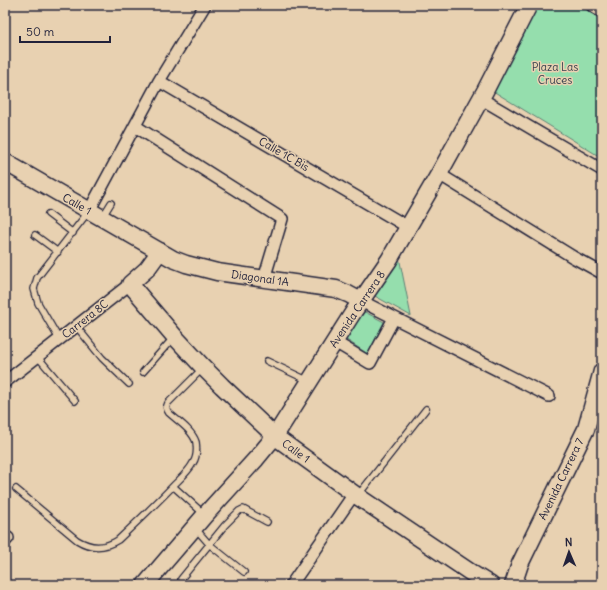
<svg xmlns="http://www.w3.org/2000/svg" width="607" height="590" font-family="Delius,sans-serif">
  <rect width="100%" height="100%" fill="#e8d1b1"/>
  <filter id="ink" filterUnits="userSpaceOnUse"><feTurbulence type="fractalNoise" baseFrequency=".025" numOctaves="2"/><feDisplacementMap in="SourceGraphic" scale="8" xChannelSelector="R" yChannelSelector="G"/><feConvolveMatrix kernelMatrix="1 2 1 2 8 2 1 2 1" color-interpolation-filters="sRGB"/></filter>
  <g filter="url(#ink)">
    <path fill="#95dead" stroke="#5c8074" d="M 538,5 L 578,5 L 602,19 L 602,158 L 493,91 Z
      M 399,257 L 411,316 L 373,295 Z
      M 363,311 L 384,322 L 368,354 L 345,339 Z"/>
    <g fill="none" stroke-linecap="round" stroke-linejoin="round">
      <defs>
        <path id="lane" d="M 48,214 L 73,233
          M 103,216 L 111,203
          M 35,235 L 58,252
          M 76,326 L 102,358 L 129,384
          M 59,339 L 38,303 L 34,289 L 37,278 L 89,211
          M 37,356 L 75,401
          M 267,361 L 309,381
          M 143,372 L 174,337
          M 173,486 L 204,514
          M 16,489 L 77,540 C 90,548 104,549 118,540 C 137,522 157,503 175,484 C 181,478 189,471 193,463 C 197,457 197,449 196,442 C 192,430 178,421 169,413 C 166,409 166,407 168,403 L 202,369
          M 359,494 L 426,409
          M 196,529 L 209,544 L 244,572
          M 183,585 L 181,579 L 225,525 L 239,511 L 243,509 L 267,522"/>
        <path id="street" d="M 159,81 L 408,227
          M 485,101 L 602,170
          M 135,126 L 282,219 L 264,279
          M 439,174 L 573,257 L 602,273
          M 89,211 L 159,81 L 205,5
          M 361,301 L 549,396
          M 335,342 L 370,363 L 394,318
          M 5,382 L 130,284
          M 5,541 L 8,538
          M 291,585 L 354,494"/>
        <path id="secondary" d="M 595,5 L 602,9
          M 5,162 L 173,259 L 186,264 L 217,272 L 336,289 L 348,294 L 361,301
          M 160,251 L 147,269 L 130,284 L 175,337 L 203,367 L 222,386 L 277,438 L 357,496 L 473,574 L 491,585
          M 145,585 L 205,515 L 256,459 L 275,436 L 354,311 L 389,260 L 439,174 L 485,91 L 529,5
          M 513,585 L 520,564 L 586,429 L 602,371"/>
      </defs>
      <use href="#lane" stroke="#22223b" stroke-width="8"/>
      <use href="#street" stroke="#22223b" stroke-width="14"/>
      <use href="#secondary" stroke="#22223b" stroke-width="19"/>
      <use href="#lane" stroke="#e8d1b1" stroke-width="5.5"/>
      <use href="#street" stroke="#e8d1b1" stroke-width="11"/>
      <use href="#secondary" stroke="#e8d1b1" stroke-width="16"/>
    </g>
  </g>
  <g text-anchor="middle" stroke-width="3" stroke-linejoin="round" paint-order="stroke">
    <g font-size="11" fill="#333e4c" stroke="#e8d1b1">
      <text x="555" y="71">Plaza Las<tspan x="555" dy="13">Cruces</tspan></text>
    </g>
    <g font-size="11" fill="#22223b" stroke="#e8d1b1">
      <text transform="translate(284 154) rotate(30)" y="4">Calle 1C Bis</text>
      <text transform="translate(77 204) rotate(30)" y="4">Calle 1</text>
      <text transform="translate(260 278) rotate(8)" y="4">Diagonal 1A</text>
      <text transform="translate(357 309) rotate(-56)" y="4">Avenida Carrera 8</text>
      <text transform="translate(85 319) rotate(-38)" y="4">Carrera 8C</text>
      <text transform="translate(296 451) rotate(36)" y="4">Calle 1</text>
      <text transform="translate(561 479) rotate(-64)" y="4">Avenida Carrera 7</text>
    </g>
  </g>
  <rect width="607" height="590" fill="none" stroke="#e8d1b1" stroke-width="20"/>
  <rect x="10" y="10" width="587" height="570" fill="none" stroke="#22223b" stroke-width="1.5" filter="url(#ink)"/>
  <g transform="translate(569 552) rotate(358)" stroke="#e8d1b1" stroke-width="3" paint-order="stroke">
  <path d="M0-3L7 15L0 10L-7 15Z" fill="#22223b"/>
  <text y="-6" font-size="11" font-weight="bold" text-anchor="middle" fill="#22223b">N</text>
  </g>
  <path d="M20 36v6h90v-6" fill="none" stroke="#22223b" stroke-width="2"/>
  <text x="26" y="36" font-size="12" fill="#22223b" stroke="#e8d1b1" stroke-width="3" paint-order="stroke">50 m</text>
</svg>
